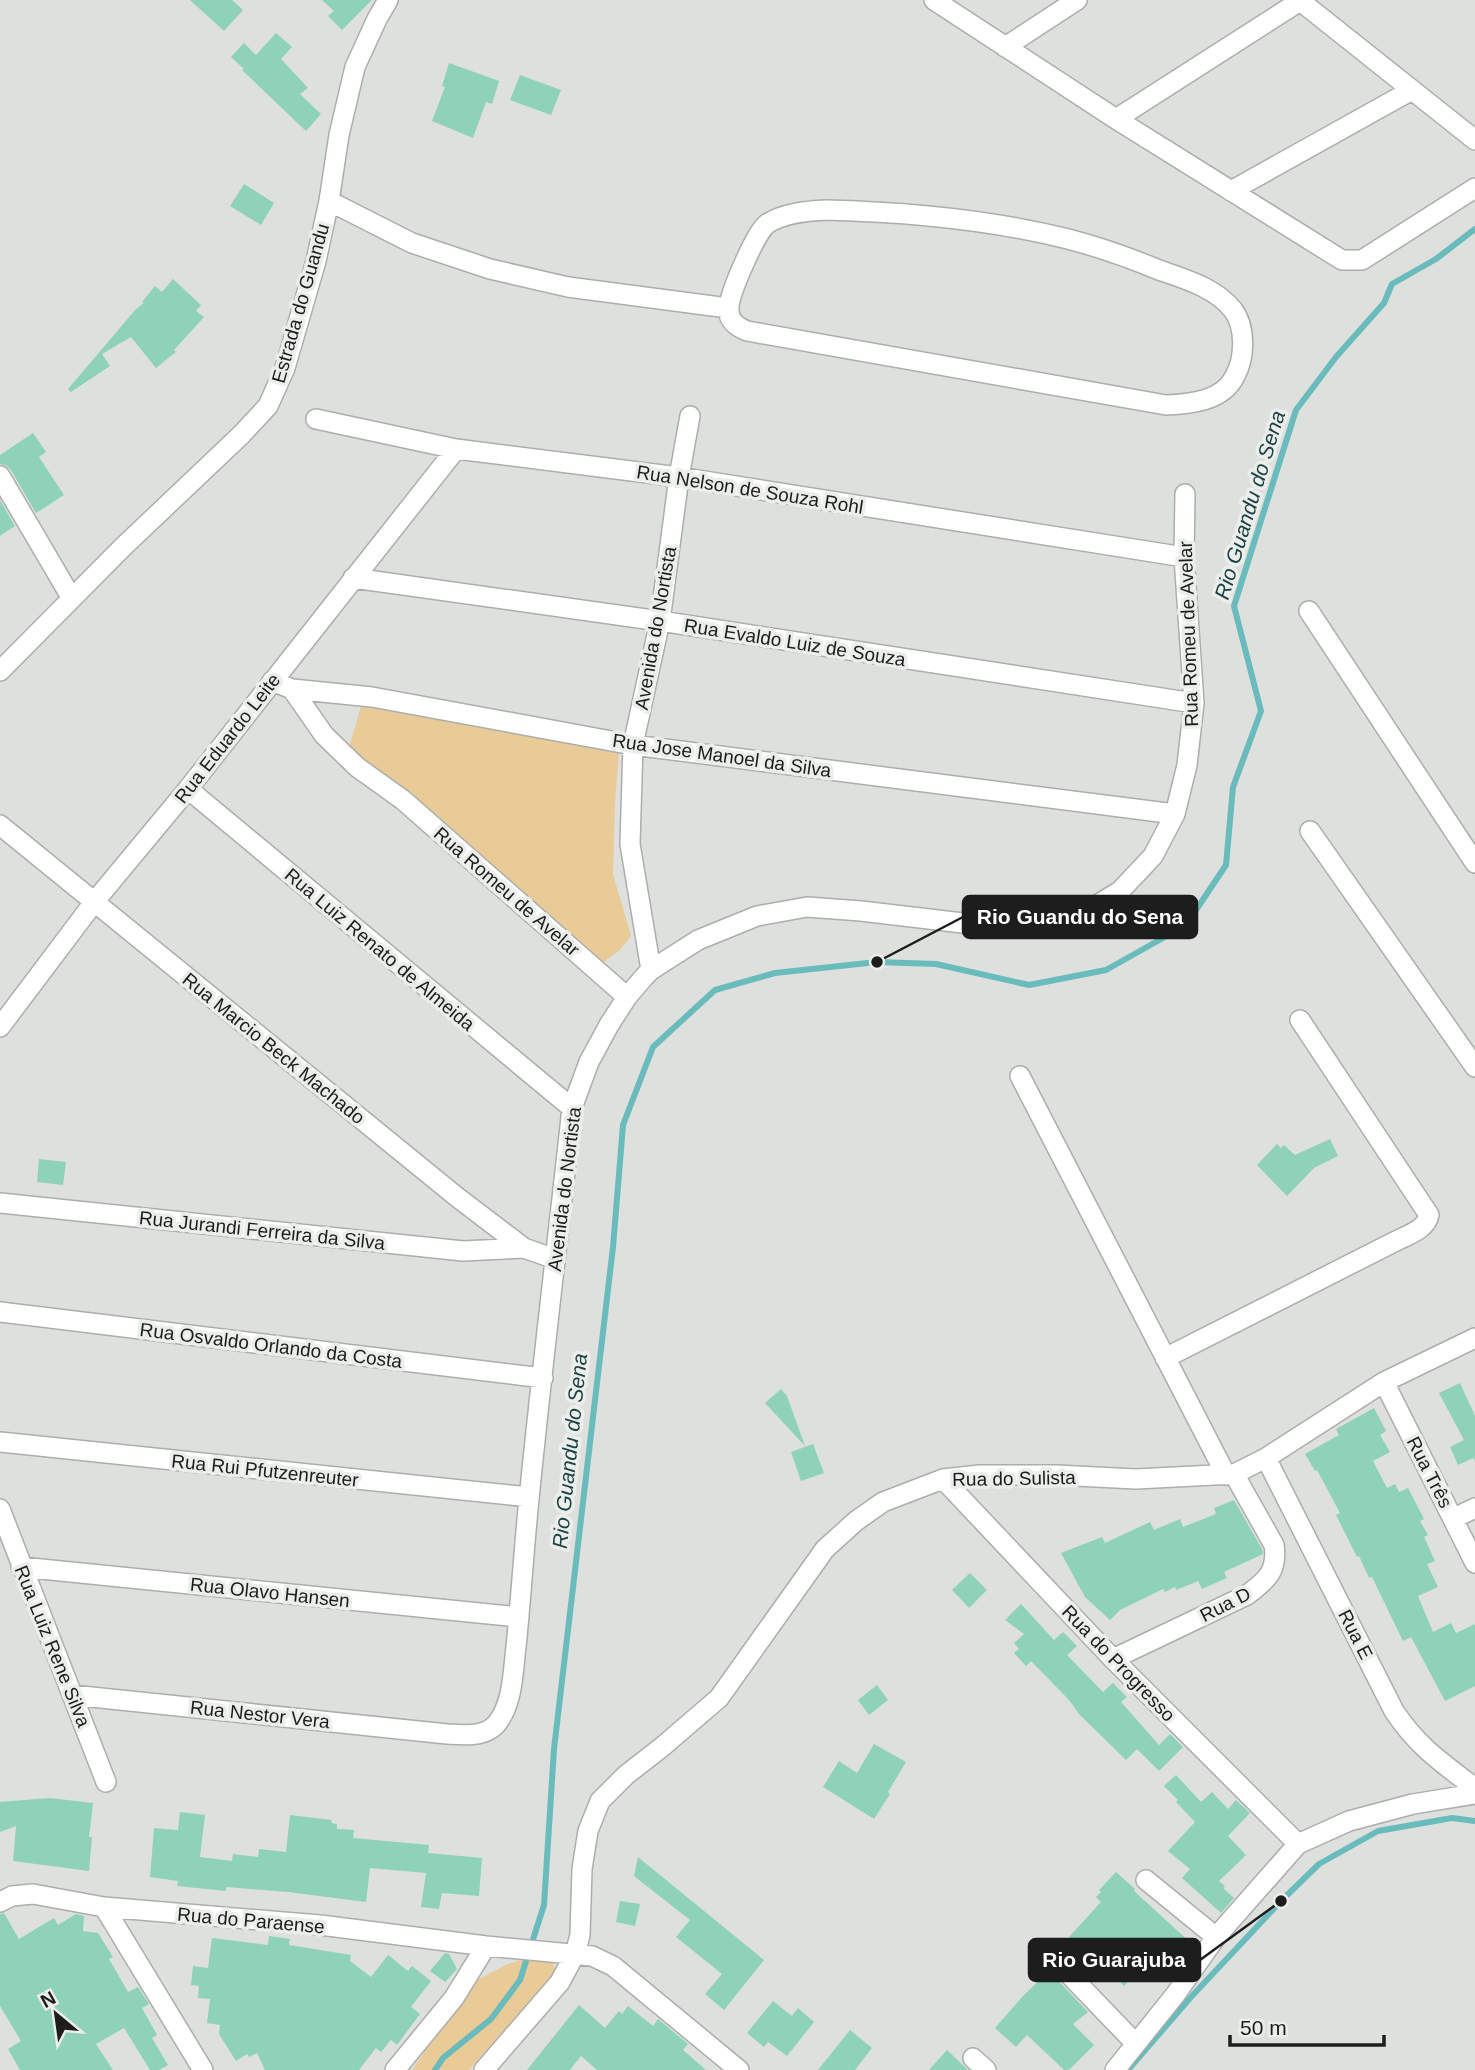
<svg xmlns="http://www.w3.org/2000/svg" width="1475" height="2070" font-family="Helvetica,sans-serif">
  <rect width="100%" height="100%" fill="#dee0dd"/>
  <path fill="#e9cb97" d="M 361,706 L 619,751 L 615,804 L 613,874 L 631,936 L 620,950 L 601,964 L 349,748 Z
    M 529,1958 L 551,1960 L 556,1971 L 469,2070 L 412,2070 L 473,1982 L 508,1964 Z"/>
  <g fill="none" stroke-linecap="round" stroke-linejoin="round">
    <path stroke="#6abbbc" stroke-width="6" d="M 435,2070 L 443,2058 L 491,2019 L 520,1980 L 544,1905 L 554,1749 L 613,1247 L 623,1125 L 653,1047 L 715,990 L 775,973 L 877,962 L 936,964 L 1029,985 L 1106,970 L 1186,925 L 1226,865 L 1233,787 L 1261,711 L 1234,606 L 1296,410 L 1336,357 L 1384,303 L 1392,284 L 1436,259 L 1475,229
      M 1128,2070 L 1191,1997 L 1281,1901 L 1319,1864 L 1378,1831 L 1452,1818 L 1475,1821"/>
  </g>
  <path fill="#8ed2b7" d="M 190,0 L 232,0 L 243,10 L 224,31 Z
    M 322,0 L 372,0 L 342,30 L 328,16 L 334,11 Z
    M 276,33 L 292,47 L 281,59 L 308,88 L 300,94 L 321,114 L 306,131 L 242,70 L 244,69 L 231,57 L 244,43 L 256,55 Z
    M 449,63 L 499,81 L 492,104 L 486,102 L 473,138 L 432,121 L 445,87 L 442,86 Z
    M 520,75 L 561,90 L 551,115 L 510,100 Z
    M 244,184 L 274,203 L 261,225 L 230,206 Z
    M 173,279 L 201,305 L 196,311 L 204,317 L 174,350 L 176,352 L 156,368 L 131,337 L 102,354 L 110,366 L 71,392 L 68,389 L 136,309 L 144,303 L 142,302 L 155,286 L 162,292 Z
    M 33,433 L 46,452 L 39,457 L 64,495 L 36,513 L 11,470 L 7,466 L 0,464 L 0,455 Z
    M 0,500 L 15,526 L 0,536 Z
    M 1330,1139 L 1338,1156 L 1314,1168 L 1287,1196 L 1257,1165 L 1277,1144 L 1281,1148 L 1284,1145 L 1295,1155 Z
    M 39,1159 L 66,1162 L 63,1185 L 37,1182 Z
    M 1460,1383 L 1475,1416 L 1475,1461 L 1473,1458 L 1458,1465 L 1450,1447 L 1464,1440 L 1439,1393 Z
    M 781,1389 L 787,1396 L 805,1446 L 765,1403 Z
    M 1374,1408 L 1386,1431 L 1380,1435 L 1390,1452 L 1373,1461 L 1387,1488 L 1395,1484 L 1399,1492 L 1408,1488 L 1424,1519 L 1420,1521 L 1428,1535 L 1424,1537 L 1435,1561 L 1427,1564 L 1438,1587 L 1418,1596 L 1433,1632 L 1451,1623 L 1456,1633 L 1475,1624 L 1475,1686 L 1445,1701 L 1411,1637 L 1403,1641 L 1372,1577 L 1369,1578 L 1359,1556 L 1357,1557 L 1336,1515 L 1340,1513 L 1317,1470 L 1315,1471 L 1305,1454 L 1339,1435 L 1336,1429 Z
    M 813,1444 L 824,1473 L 801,1481 L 791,1452 Z
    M 1234,1500 L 1262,1549 L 1263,1554 L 1224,1572 L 1227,1578 L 1202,1589 L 1198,1581 L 1176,1590 L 1175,1587 L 1165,1592 L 1163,1589 L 1120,1610 L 1110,1620 L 1085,1597 L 1061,1553 L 1102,1537 L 1105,1543 L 1150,1522 L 1154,1530 L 1180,1519 L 1183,1527 L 1216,1514 L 1214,1508 Z
    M 970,1573 L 987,1590 L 969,1608 L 952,1590 Z
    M 1021,1604 L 1054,1640 L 1063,1632 L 1077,1646 L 1067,1655 L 1103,1692 L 1113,1683 L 1127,1697 L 1121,1702 L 1159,1745 L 1170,1734 L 1183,1747 L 1159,1771 L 1137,1749 L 1126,1760 L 1079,1714 L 1069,1700 L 1031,1661 L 1026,1666 L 1014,1653 L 1019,1649 L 1014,1643 L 1024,1634 L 1005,1620 Z
    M 877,1685 L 888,1700 L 869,1715 L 858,1700 Z
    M 874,1744 L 906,1762 L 888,1792 L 890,1794 L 874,1819 L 823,1787 L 839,1761 L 857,1773 Z
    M 1176,1775 L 1201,1802 L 1212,1792 L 1228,1809 L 1236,1800 L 1250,1813 L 1228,1836 L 1246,1855 L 1219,1881 L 1225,1886 L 1223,1888 L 1234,1898 L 1221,1913 L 1182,1878 L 1190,1869 L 1168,1851 L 1195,1822 L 1176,1802 L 1178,1800 L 1164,1786 Z
    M 50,1798 L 93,1803 L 89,1837 L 92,1837 L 89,1871 L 13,1861 L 16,1826 L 0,1832 L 0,1802 Z
    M 180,1812 L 205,1815 L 200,1857 L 232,1861 L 233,1854 L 258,1857 L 259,1849 L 286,1852 L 290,1815 L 332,1820 L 331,1823 L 337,1824 L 337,1829 L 354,1830 L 353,1838 L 429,1845 L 428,1853 L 482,1858 L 479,1896 L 442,1893 L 439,1909 L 421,1907 L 426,1873 L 370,1868 L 366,1902 L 288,1892 L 226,1887 L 226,1891 L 177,1886 L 178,1881 L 150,1877 L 154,1828 L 178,1830 Z
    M 638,1857 L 764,1960 L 724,2010 L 705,1994 L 722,1974 L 676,1937 L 690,1920 L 634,1876 Z
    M 1116,1872 L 1135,1889 L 1134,1891 L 1192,1944 L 1168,1965 L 1154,1954 L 1124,1986 L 1111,1973 L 1112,1972 L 1087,1950 L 1085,1952 L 1069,1937 L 1101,1902 L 1096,1897 L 1101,1892 L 1099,1890 Z
    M 620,1901 L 640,1904 L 635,1926 L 616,1922 Z
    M 4,1913 L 19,1939 L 54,1918 L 58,1925 L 76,1914 L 84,1916 L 83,1931 L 98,1933 L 113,1957 L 109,1959 L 128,1992 L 138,1987 L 149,2004 L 142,2008 L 157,2035 L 152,2038 L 168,2065 L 159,2070 L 150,2070 L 124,2028 L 96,2044 L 113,2070 L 20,2070 L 8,2049 L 21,2041 L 0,2006 L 0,1914 Z
    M 269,1936 L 290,1939 L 289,1945 L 351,1955 L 350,1961 L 371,1977 L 388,1955 L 408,1971 L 412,1966 L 431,1981 L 411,2007 L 420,2014 L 397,2045 L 391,2040 L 381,2052 L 376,2048 L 359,2070 L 265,2070 L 257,2053 L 249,2057 L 247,2054 L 236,2061 L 219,2034 L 220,2025 L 207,2023 L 210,1999 L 198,1998 L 199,1986 L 191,1985 L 193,1966 L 208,1968 L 212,1938 L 268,1945 Z
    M 445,1953 L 449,1954 L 457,1969 L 445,1982 L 430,1971 Z
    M 1049,1971 L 1088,2012 L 1073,2024 L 1094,2045 L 1069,2070 L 1064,2070 L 1027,2035 L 1016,2047 L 995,2028 L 1023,1996 Z
    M 773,2001 L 792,2016 L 798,2008 L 814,2022 L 787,2056 L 768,2042 L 764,2047 L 747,2033 Z
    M 579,2005 L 605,2028 L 619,2011 L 622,2014 L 628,2006 L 653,2026 L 658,2019 L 688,2044 L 683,2050 L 706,2070 L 597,2070 L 581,2056 L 570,2070 L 527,2070 Z
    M 850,2030 L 872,2048 L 855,2070 L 818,2070 Z
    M 947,2050 L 968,2070 L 929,2070 Z"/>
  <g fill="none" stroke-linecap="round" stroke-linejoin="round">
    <defs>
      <path id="minor" d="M 934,0 L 1116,119 L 1342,260 L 1362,260 L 1475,188
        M 1299,0 L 1475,140
        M 1005,47 L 1077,0
        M 1116,119 L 1300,1
        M 1231,191 L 1412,90
        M 329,201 L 412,243 L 490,269 L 568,287 L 728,308
        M 826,210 C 905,212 992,220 1068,239 C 1099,247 1130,258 1159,270 C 1185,279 1216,288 1233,310 C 1246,327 1245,358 1235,376 C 1223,401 1191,404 1166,405 L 747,331 C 737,327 727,320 729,307 C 730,292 756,232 767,224 C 783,213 807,211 826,210 Z
        M 316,419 L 456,449 L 679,477 L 1184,557
        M 0,476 L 71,597
        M 353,578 L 660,621 L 1194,703
        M 1309,611 L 1475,863
        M 0,671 L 124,546 L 241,435 L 268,406 L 285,368 L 316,261 L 329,201 L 339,135 L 355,67 L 377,19 L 388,0
        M 272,681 L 292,689 L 372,697 L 633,745 L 1175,814
        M 292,689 L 324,735 L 357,767 L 403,800 L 627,997
        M 188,789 L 572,1108
        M 0,825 L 457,1197 L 524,1248 L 555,1259
        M 1310,831 L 1475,1067
        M 651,970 L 630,844 L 633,745 L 660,621 L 679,477 L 690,416
        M 0,1027 L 95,901 L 188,789 L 456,449
        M 1020,1076 L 1226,1475
        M 0,1203 L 444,1249 L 463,1251 L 524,1248
        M 0,1312 L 543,1378
        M 1165,1358 L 1394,1242 C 1407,1235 1426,1230 1429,1215 L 1300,1020
        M 1384,1382 L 1475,1563
        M 0,1442 L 529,1497
        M 1266,1458 L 1394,1711 C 1418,1747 1441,1762 1475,1788
        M 943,1479 L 1113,1659 L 1298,1844
        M 0,1509 L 106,1782
        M 1454,1518 L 1475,1508
        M 21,1567 L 519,1617
        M 1113,1659 L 1247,1595 C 1267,1580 1278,1571 1274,1545 L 1234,1474
        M 72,1695 L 447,1734 C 466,1735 489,1738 500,1719 C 513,1699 513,1671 516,1647 C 521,1598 524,1548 529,1499 C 542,1368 558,1238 572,1108 L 589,1062 L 609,1025 L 627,997 L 644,977 L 651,970 L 698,940 L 757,916 L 807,907 L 861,911 L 1005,928 L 1051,922 L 1084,913 L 1120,891 L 1153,856 L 1175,814 L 1187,765 L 1194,703 L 1184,557 L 1185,494
        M 1146,1880 L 1216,1937
        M 0,1902 L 12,1896 L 33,1894 L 104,1907 L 320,1925 L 486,1946 L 592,1956 L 613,1966 L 739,2070
        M 104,1907 L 203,2070
        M 1062,1967 L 1135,2043
        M 973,2058 L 986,2070
        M 395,2070 L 454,1998 L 486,1946
        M 484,2070 L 560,1982 L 575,1954 L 580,1935 L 582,1869 L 588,1831 L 600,1801 L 626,1775 L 662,1747 L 719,1698 L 825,1549 L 856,1521 L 883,1502 L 943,1479 L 980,1475 L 1056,1475 L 1136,1479 L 1234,1474 L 1266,1458 L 1384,1382 L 1475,1338
        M 1115,2070 L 1175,1995 L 1216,1937 L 1298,1844 L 1349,1821 L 1413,1804 L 1475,1794"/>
    </defs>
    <use href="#minor" stroke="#abaeab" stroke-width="22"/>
    <use href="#minor" stroke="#fff" stroke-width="19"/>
  </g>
  <g text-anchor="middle" stroke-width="7" stroke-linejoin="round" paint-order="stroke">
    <g font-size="19" fill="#1c1d1c" stroke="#ebeeea">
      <text transform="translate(300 303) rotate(-74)" y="7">Estrada do Guandu</text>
      <text transform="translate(750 489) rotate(9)" y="7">Rua Nelson de Souza Rohl</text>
      <text transform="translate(655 628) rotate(-80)" y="7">Avenida do Nortista</text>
      <text transform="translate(1188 634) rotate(-92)" y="7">Rua Romeu de Avelar</text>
      <text transform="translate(795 642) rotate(9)" y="7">Rua Evaldo Luiz de Souza</text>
      <text transform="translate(227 738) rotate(-52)" y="7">Rua Eduardo Leite</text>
      <text transform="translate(722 755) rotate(8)" y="7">Rua Jose Manoel da Silva</text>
      <text transform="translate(507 891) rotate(41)" y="7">Rua Romeu de Avelar</text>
      <text transform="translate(380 949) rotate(40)" y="7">Rua Luiz Renato de Almeida</text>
      <text transform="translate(274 1048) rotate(39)" y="7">Rua Marcio Beck Machado</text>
      <text transform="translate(564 1189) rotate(-83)" y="7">Avenida do Nortista</text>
      <text transform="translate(262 1230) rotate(6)" y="7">Rua Jurandi Ferreira da Silva</text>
      <text transform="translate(271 1345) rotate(7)" y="7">Rua Osvaldo Orlando da Costa</text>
      <text transform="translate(265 1470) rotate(6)" y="7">Rua Rui Pfutzenreuter</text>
      <text transform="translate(1430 1472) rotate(63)" y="7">Rua Três</text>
      <text transform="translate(1014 1478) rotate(-1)" y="7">Rua do Sulista</text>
      <text transform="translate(270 1592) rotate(6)" y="7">Rua Olavo Hansen</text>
      <text transform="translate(1225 1604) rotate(-27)" y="7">Rua D</text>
      <text transform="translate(1356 1634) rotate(63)" y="7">Rua E</text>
      <text transform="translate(53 1646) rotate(68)" y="7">Rua Luiz Rene Silva</text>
      <text transform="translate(1119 1663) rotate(46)" y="7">Rua do Progresso</text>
      <text transform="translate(260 1714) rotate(6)" y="7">Rua Nestor Vera</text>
      <text transform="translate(251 1920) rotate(5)" y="7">Rua do Paraense</text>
    </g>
    <g font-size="21" font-style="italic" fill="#1c4243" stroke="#ebeeea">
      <text transform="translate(1250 505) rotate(-73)" y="7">Rio Guandu do Sena</text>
      <text transform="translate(570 1451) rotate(-84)" y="7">Rio Guandu do Sena</text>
    </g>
  </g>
  <path fill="none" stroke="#1c1d1c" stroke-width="2.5" d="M877 962L963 917M1281 1901L1200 1960"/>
  <g fill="#1c1d1c" stroke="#ebeeea" stroke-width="2.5">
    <circle cx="877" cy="962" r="7"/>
    <circle cx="1281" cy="1901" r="7"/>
  </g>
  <g fill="#1c1d1c" stroke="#1c1d1c" stroke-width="2.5">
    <rect x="963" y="896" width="234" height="42" rx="7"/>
    <rect x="1029" y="1939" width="171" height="42" rx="7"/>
  </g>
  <g font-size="21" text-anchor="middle" font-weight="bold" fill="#fff">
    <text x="1080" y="924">Rio Guandu do Sena</text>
    <text x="1114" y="1967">Rio Guarajuba</text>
  </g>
  <g transform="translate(56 2014) rotate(331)" stroke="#ebeeea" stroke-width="5" paint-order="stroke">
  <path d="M0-5L12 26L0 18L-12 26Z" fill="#1c1d1c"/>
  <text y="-10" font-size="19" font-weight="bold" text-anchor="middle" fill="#1c1d1c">N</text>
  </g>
  <path d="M1230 2035v10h154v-10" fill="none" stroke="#1c1d1c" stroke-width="3.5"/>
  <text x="1240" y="2035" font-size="21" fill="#1c1d1c" stroke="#ebeeea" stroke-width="5" paint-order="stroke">50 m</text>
</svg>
